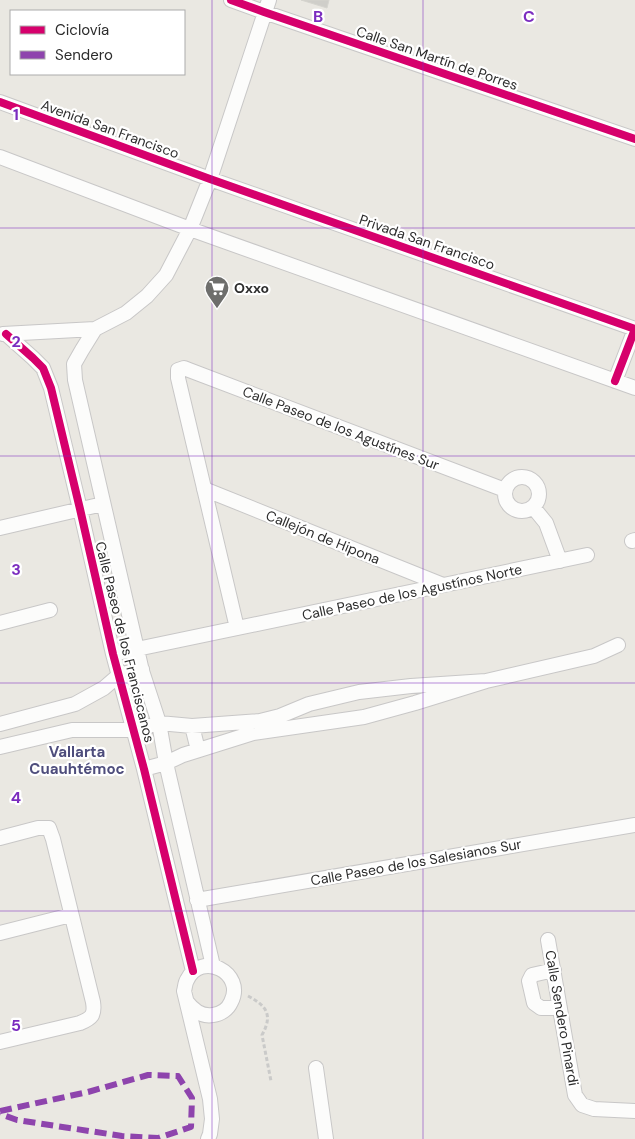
<svg xmlns="http://www.w3.org/2000/svg" width="635" height="1139" font-family="'DM Sans',sans-serif">
  <rect width="100%" height="100%" fill="#eae8e2"/>
  <path fill="#cfcec9" stroke="#d5d4ce" d="M 301,0 L 329,0 L 327,8 Z"/>
  <g fill="none" stroke-linecap="round" stroke-linejoin="round">
    <defs>
      <path id="minor" d="M 231,0 L 264,12 L 635,139
        M 0,102 L 210,179 L 635,329 L 615,381
        M 0,157 L 190,229 L 635,388
        M 95,329 L 82,350 L 74,364 L 75,380 L 142,671 L 159,723 L 166,763 L 213,966
        M 3,334 L 95,329 L 126,313 L 147,296 L 166,275 L 190,229 L 210,179 L 269,0
        M 6,334 L 33,358 L 43,368 L 51,388 L 80,509 L 113,654 L 144,769 L 193,971
        M505 494a17 17 0 1 1 34 0a17 17 0 1 1-34 0Z
        M 204,489 L 443,585
        M 533,507 L 546,523 L 560,561
        M 0,528 L 103,504
        M 632,541 L 635,540
        M 0,623 L 50,610
        M 237,628 L 178,378 L 178,370 L 184,368 L 189,370 L 505,490
        M 113,654 L 587,555
        M 0,724 L 75,704 L 104,688 L 119,675 L 142,669
        M 192,726 L 198,750
        M 0,747 L 72,730 L 133,730 L 159,723 L 192,726 L 260,721 L 280,716 L 309,704 L 359,692 L 411,686 L 486,681
        M 144,769 L 166,763 L 183,755 L 253,733 L 364,717 L 415,703 L 486,681 L 594,656 L 618,645
        M 0,838 L 38,828 L 49,828 L 53,839 L 93,1002 C 95,1015 92,1018 80,1023 L 0,1042
        M 197,900 L 635,825
        M 0,933 L 71,915
        M 548,940 L 575,1095 L 582,1105 L 594,1109 L 635,1111
        M 554,970 L 532,975 L 529,981 L 534,1003 L 541,1008 L 560,1008
        M 187,1002 C 194,1011 202,1017 213,1015 C 221,1014 228,1009 231,1002 C 246,973 201,950 187,980 C 185,983 185,988 184,991 L 210,1099 L 212,1119 L 210,1134 L 208,1139
        M 316,1068 L 326,1139"/>
    </defs>
    <use href="#minor" stroke="#c8c7c7" stroke-width="16"/>
    <path stroke="#cacac9" stroke-width="3" stroke-dasharray="4 2.5" stroke-linecap="butt" d="M 248,996 C 267,1006 273,1015 262,1035 L 271,1081"/>
    <use href="#minor" stroke="#fcfcfb" stroke-width="14"/>
    <path stroke="#8e44ad" stroke-width="6" stroke-dasharray="12 6" stroke-linecap="butt" d="M 0,1111 L 88,1092 L 148,1075 L 178,1076 L 192,1098 L 191,1127 L 158,1138 L 122,1136 L 17,1120 L 0,1114"/>
    <defs>
      <path id="cycleway" d="M 231,0 L 264,12 L 635,139
        M 0,102 L 210,179 L 635,329 L 615,381
        M 6,334 L 33,358 L 43,368 L 51,388 L 80,509 L 113,654 L 144,769 L 193,971"/>
    </defs>
    <use href="#cycleway" stroke="#fff" stroke-width="11"/>
    <use href="#cycleway" stroke="#d6006c" stroke-width="8"/>
  </g>
  <path fill="none" stroke="#7b2cbf" stroke-width="1" stroke-opacity="0.55" d="M 212,0 L 212,1139M 423,0 L 423,1139M 0,228 L 635,228M 0,456 L 635,456M 0,683 L 635,683M 0,911 L 635,911"/>
  <defs>
    <symbol id="supermarket-pin" viewBox="-11 -11 22 30"><path d="M0 17L-7.5 6A9.5 9.5 0 1 1 7.5 6Z" fill="#6e6e6c" stroke="#fff"/><path d="M-6-5.5h2.5l.6 2H6L4.5 2H-2.5L-4.4-4H-6ZM-1.5 3.2a1.3 1.3 0 1 0 .1 0ZM3 3.2a1.3 1.3 0 1 0 .1 0Z" fill="#fff"/></symbol>
  </defs>
  <g fill-rule="evenodd">
    <use href="#supermarket-pin" x="203" y="274" width="28" height="38"/>
  </g>
  <g text-anchor="middle" stroke-width="4.5" stroke-linejoin="round" paint-order="stroke">
    <g font-size="14" fill="#2c2c2c" stroke="#fff">
      <text transform="translate(437 58) rotate(19)" y="5">Calle San Martín de Porres</text>
      <text transform="translate(110 129) rotate(20)" y="5">Avenida San Francisco</text>
      <text transform="translate(427 242) rotate(19)" y="5">Privada San Francisco</text>
      <text transform="translate(341 428) rotate(21)" y="5">Calle Paseo de los Agustínes Sur</text>
      <text transform="translate(323 537) rotate(22)" y="5">Callejón de Hipona</text>
      <text transform="translate(412 592) rotate(-12)" y="5">Calle Paseo de los Agustínos Norte</text>
      <text transform="translate(125 642) rotate(76)" y="5">Calle Paseo de los Franciscanos</text>
      <text transform="translate(416 862) rotate(-10)" y="5">Calle Paseo de los Salesianos Sur</text>
      <text transform="translate(562 1018) rotate(80)" y="5">Calle Sendero Pinardi</text>
    </g>
    <g font-size="14" font-weight="bold" fill="#2c2c2c" stroke="#fff" text-anchor="start">
      <text x="234" y="293">Oxxo</text>
    </g>
    <g font-size="15" font-weight="bold" fill="#4e4d7c" stroke="#fff">
      <text x="77" y="757">Vallarta<tspan x="77" dy="17">Cuauhtémoc</tspan></text>
    </g>
  </g>
  <g font-size="16" text-anchor="middle" font-weight="bold" fill="#7b2cbf" stroke="#fff" stroke-width="4.5" stroke-linejoin="round" paint-order="stroke">
    <text x="318" y="22">B</text>
    <text x="529" y="22">C</text>
    <text x="16" y="120">1</text>
    <text x="16" y="347">2</text>
    <text x="16" y="575">3</text>
    <text x="16" y="803">4</text>
    <text x="16" y="1031">5</text>
  </g>
  <rect x="10" y="10" width="175" height="65" fill="#ffffff" stroke="#ababab"/>
  <rect x="20" y="26" width="25" height="8" fill="#d6006c" stroke="#ababab"/>
  <text x="55" y="35" font-size="15" fill="#2c2c2c">Ciclovía</text>
  <rect x="20" y="51" width="25" height="8" fill="#8e44ad" stroke="#ababab"/>
  <text x="55" y="60" font-size="15" fill="#2c2c2c">Sendero</text>
</svg>
